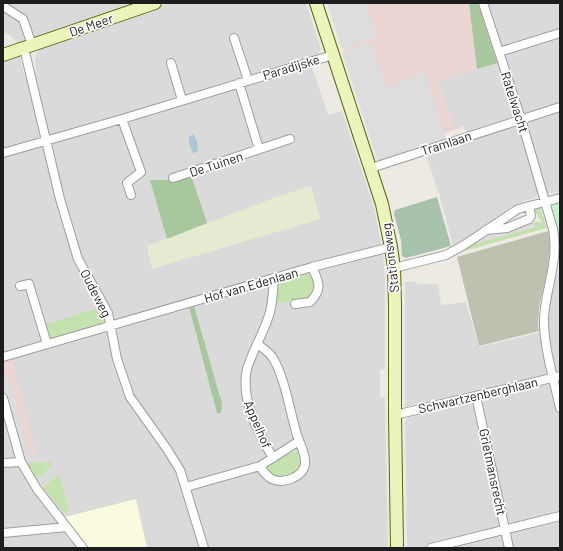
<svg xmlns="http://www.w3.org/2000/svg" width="563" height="551" font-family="Barlow,sans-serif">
  <rect width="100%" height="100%" fill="#edeae3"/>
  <path fill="#dbdada" d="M 3,3 L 138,3 L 18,43 L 7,33 L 3,35 Z
    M 170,3 L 306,3 L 321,49 L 318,54 L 309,58 L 328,115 L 342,111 L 374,208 L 383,253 L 385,281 L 385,369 L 380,370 L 380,397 L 385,397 L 388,548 L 3,548 L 3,60 L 20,55 L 24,74 L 36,71 L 35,60 L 37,52 L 39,48 Z
    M 476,3 L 560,3 L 560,191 L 548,194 L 545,189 L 537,192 L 537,197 L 515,204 L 453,246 L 440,197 L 426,155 L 469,141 L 464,126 L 454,130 L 438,81 Z
    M 560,271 L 560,548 L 407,548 L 405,421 L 408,417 L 421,414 L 418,404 L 405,407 L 405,282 L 417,282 L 417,284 L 438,284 L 441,305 L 466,302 L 479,347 L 547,331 L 547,313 L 555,274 L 557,275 Z"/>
  <path fill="#ecd6d4" d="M 329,3 L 476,3 L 495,62 L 438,81 L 454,130 L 378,155 Z
    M 12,359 L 36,454 L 18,460 L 3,402 L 3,361 Z"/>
  <path fill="#fafbde" d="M 136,499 L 147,548 L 89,548 L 65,517 Z"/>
  <path fill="#bfc0b0" d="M 548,231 L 550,245 L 547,272 L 539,308 L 538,324 L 539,331 L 479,346 L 457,257 Z"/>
  <path fill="#e6ead0" d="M 311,186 L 320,219 L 152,269 L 147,246 L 282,195 Z"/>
  <path fill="#c4e2ae" d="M 540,206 L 547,228 L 457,253 L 477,239 L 534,228 L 534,222 L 542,222 L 533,209 Z
    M 311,269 L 316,287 L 311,298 L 295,302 L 275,303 L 275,280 Z
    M 102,307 L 108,324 L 48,341 L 43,325 Z
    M 300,450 L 302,463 L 296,474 C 276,479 276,481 262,463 Z
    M 52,462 L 51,466 L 37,479 L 25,463 Z
    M 59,473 L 69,512 L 64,513 L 43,487 L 56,477 Z"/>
  <path fill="#a6c89c" d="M 469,3 L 478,3 L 497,63 L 477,69 Z
    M 191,175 L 207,223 L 167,239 L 150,180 L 172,180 Z
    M 194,306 L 222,404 L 221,413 L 217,413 L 189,307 Z"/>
  <path fill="#a7c3ad" d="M 437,197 L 451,246 L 406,258 L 402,256 L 401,240 L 394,214 L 395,210 Z"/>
  <path fill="#c4f3cb" d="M 560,201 L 560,263 C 557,256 559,245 558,237 C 557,226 554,216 550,205 L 551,203 Z"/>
  <path fill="#ddd" d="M 327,3 L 366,3 L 377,37 L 342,49 Z
    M 371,42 L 388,88 L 424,71 L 448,143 L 379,165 L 342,52 Z
    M 534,222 L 535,227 L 477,243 L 477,239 L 479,237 Z
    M 8,376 L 30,454 L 22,456 L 3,389 L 3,377 Z
    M 3,407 L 14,445 L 8,446 L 3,427 Z"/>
  <path fill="#a8c9d6" d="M 193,134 L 197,141 L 198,150 L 197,152 L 193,153 L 189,144 L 189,137 Z"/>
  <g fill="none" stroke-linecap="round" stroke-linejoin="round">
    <defs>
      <path id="street" d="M 483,3 L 521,119 L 553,229 C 559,261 546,287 544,317 C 543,345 554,380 560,408
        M 3,6 L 23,19 L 32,45
        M 234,38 L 248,80
        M 24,48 L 60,199 L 78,259 L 108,313 L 117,359 L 130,397 L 167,449 L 180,470 L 204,548
        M 499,52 L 560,33
        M 171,63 L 182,100
        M 239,83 L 259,149
        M 122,119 L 141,172 L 127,183 L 131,195
        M 3,153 L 122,119 L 333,55
        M 371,168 L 560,107
        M 173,178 L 290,139
        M 486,230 L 507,228 L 529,219 L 531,216 L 529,206
        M 394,268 L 446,255 L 464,245 L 518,209 L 560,198
        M 20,286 L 29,284 L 47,344
        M 295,304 L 310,302 C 323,289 319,282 312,267
        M 257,344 C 263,348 269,352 273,358 C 285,378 290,412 297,435 C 300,445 306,453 305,464 C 303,478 281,485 270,478 C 266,475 262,470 260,466
        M 3,357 L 312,267 L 391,247
        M 476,396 L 509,548
        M 3,398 L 21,462 L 37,489 L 83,548
        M 395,415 L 560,376
        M 273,458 C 258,433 240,398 247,369 C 253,349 265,331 270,312 C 273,300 273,289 274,278
        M 3,463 L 21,462
        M 186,487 L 260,466 L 299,441
        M 3,533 L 67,527
        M 431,548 L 560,516"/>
      <path id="secondary" d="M 316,3 L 382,204 L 391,247 L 394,268 L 395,305 L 395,415 L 397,548
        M 3,55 L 155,3"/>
    </defs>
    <use href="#street" stroke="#9e9e9e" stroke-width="10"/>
    <use href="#secondary" stroke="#59680f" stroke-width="14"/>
    <use href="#street" stroke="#fff" stroke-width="8"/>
    <use href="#secondary" stroke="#ecf3bb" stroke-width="12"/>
  </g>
  <g text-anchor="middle" stroke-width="3.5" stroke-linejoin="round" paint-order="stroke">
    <g font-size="13" fill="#1d1d1d" stroke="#fff">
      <text transform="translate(91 25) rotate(-19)" y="5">De Meer</text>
      <text transform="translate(291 67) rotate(-17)" y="5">Paradijske</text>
      <text transform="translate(515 102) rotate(72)" y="5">Ratelwacht</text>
      <text transform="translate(446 143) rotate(-18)" y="5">Tramlaan</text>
      <text transform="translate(216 164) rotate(-18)" y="5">De Tuinen</text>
      <text transform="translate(390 258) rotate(-97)" y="5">Stationsweg</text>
      <text transform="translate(251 285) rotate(-16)" y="5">Hof van Edenlaan</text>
      <text transform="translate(96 293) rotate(63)" y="5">Oudeweg</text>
      <text transform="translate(478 395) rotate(-13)" y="5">Schwartzenberghlaan</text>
      <text transform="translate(258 424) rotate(67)" y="5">Appelhof</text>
      <text transform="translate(493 472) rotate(78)" y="5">Grietmansrecht</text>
    </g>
  </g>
  <rect width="563" height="551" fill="none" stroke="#1d1d1d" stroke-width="8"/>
</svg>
